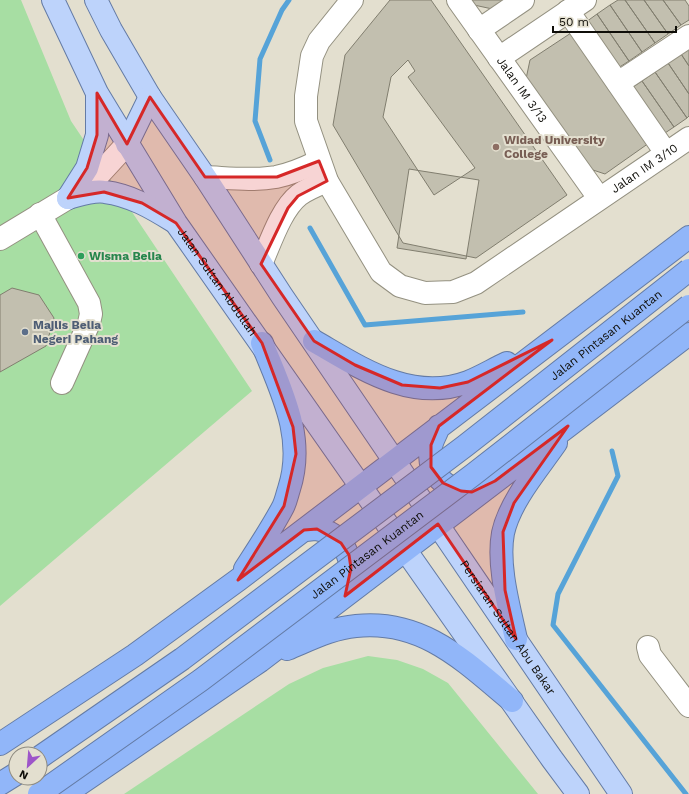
<svg xmlns="http://www.w3.org/2000/svg" width="689" height="794" font-family="'Work Sans',sans-serif">
  <rect width="100%" height="100%" fill="#e3dfcf"/>
  <path fill="#a7dea3" d="M 0,0 L 21,0 L 71,121 L 252,391 L 0,606 Z
    M 368,656 L 397,660 L 423,669 L 448,683 L 538,794 L 124,794 L 289,684 L 323,668 Z"/>
  <g fill="none" stroke-linecap="round" stroke-linejoin="round">
    <path stroke="#56a3d8" stroke-width="5" d="M 270,160 L 255,121 L 260,59 L 282,10 L 289,0
      M 310,228 L 365,325 L 523,312
      M 612,451 L 618,476 L 558,594 L 553,625 L 686,794"/>
  </g>
  <path fill="#c2bfaf" stroke="#817e6f" fill-rule="evenodd" d="M 390,0 L 431,0 L 567,195 L 476,258 L 403,243 L 333,125 L 345,55 ZM 408,60 L 415,71 L 408,77 L 475,168 L 434,195 L 383,117 L 391,77 Z
    M 471,0 L 511,0 L 497,10 L 474,5 Z
    M 618,0 L 625,0 L 655,43 L 642,52 L 610,5 Z
    M 625,0 L 644,0 L 668,34 L 655,43 Z
    M 644,0 L 663,0 L 681,25 L 668,34 Z
    M 663,0 L 685,0 L 689,6 L 689,20 L 681,25 Z
    M 610,5 L 642,52 L 629,61 L 597,14 Z
    M 597,14 L 629,61 L 618,68 L 586,22 Z
    M 571,33 L 649,143 L 605,174 L 590,169 L 526,79 L 530,60 Z
    M 689,48 L 689,66 L 681,54 Z
    M 681,54 L 689,66 L 689,94 L 668,63 Z
    M 668,63 L 689,94 L 689,116 L 687,118 L 655,72 Z
    M 655,72 L 687,118 L 674,127 L 642,81 Z
    M 642,81 L 674,127 L 662,135 L 630,89 Z
    M 409,169 L 479,180 L 466,259 L 397,248 Z
    M 12,288 L 39,295 L 54,318 L 46,346 L 0,372 L 0,295 Z"/>
  <g fill="none" stroke-linecap="round" stroke-linejoin="round">
    <defs>
      <g id="minor">
        <path id="s1" d="M 352,0 L 319,41 L 312,56 L 306,96 L 306,121 L 327,181 L 381,272 L 400,286 L 425,293 L 453,292 L 476,283 L 689,138"/>
        <path id="s2" d="M 458,0 L 599,198"/>
        <path d="M 568,11 L 666,153"/>
        <path d="M 479,30 L 523,0"/>
        <path d="M 499,58 L 585,0"/>
        <path d="M 618,83 L 689,36"/>
        <path d="M 205,177 C 229,178 253,181 276,177 C 291,174 305,168 319,161"/>
        <path d="M 40,214 L 89,303 L 91,314 L 89,323 L 62,383"/>
        <path d="M 0,239 L 68,198 L 93,181 L 127,144"/>
        <path d="M 261,264 C 270,244 281,209 299,195 C 307,189 317,185 327,181"/>
        <path d="M 648,647 L 650,655 L 689,706"/>
      </g>
      <g id="major">
        <path id="s3" d="M 53,0 L 97,93 L 176,223 L 552,759 L 578,794"/>
        <path id="s4" d="M 96,0 L 111,30 L 150,97 L 205,177 L 282,296 L 621,794"/>
        <path d="M 127,144 L 150,97"/>
        <path d="M 68,198 C 80,195 93,190 105,192 C 130,195 152,208 173,221"/>
        <path d="M 68,198 L 87,168 L 97,135 L 97,94"/>
      </g>
      <path id="highway" d="M 314,341 C 361,368 411,403 468,382 C 481,377 494,369 507,363
        M 439,426 C 437,433 432,440 431,447 C 426,473 445,490 470,492
        M 304,530 C 308,530 312,529 316,529 C 343,532 355,560 349,584
        M 245,569 C 258,549 272,528 283,507 C 286,501 287,495 289,489 C 306,437 281,391 262,343
        M 516,639 C 509,607 497,565 503,533 C 510,501 538,469 556,443
        M 287,649 C 309,640 332,628 356,626 C 423,619 464,661 512,701
        M 0,744 L 135,655 L 238,580 L 689,237
        M 0,784 L 16,774
        M 65,794 L 260,661 L 689,334"/>
    </defs>
    <use href="#minor" stroke="#949181" stroke-width="24"/>
    <use href="#major" stroke="#647ba5" stroke-width="24"/>
    <use href="#highway" stroke="#647ba5" stroke-width="24"/>
    <use href="#minor" stroke="#fff" stroke-width="22"/>
    <use href="#major" stroke="#bdd3fb" stroke-width="22"/>
    <use href="#highway" stroke="#91b6f9" stroke-width="22"/>
    <defs>
      <g id="highway-bridge">
        <path id="s5" d="M 40,757 L 182,659 L 465,446 L 689,270"/>
        <path id="s6" d="M 39,794 L 201,680 L 474,474 L 689,306"/>
      </g>
    </defs>
    <use href="#highway-bridge" stroke="#647ba5" stroke-width="24" stroke-linecap="butt"/>
    <use href="#highway-bridge" stroke="#91b6f9" stroke-width="22"/>
  </g>
  <path fill="#d62828" fill-opacity="0.2" stroke="#d62828" stroke-width="3" stroke-linejoin="round" d="M 97,93 L 127,144 L 150,97 L 205,177 L 277,177 L 319,161 L 327,181 L 298,196 L 288,208 L 261,264 L 314,341 L 355,365 L 402,385 L 440,388 L 468,382 L 552,340 L 439,426 L 431,445 L 431,467 L 443,483 L 461,491 L 472,492 L 495,481 L 568,426 L 514,503 L 503,532 L 505,590 L 516,639 L 438,524 L 345,596 L 351,568 L 349,555 L 341,543 L 317,529 L 304,530 L 238,580 L 284,506 L 296,454 L 293,427 L 262,343 L 176,223 L 142,203 L 104,192 L 68,198 L 87,168 L 97,135 Z"/>
  <circle fill="#8d6e63" stroke="#e3dfcf" stroke-width="1.5" cx="496" cy="147" r="4"/>
  <circle fill="#2e9e5b" stroke="#e3dfcf" stroke-width="1.5" cx="81" cy="256" r="4"/>
  <circle fill="#5c6f8a" stroke="#e3dfcf" stroke-width="1.5" cx="25" cy="332" r="4"/>
  <g text-anchor="middle" stroke-width="4" stroke-linejoin="round" paint-order="stroke">
    <g font-size="12" fill="#0f0e09" stroke="#e3dfcf">
      <text dy="4" stroke="none"><textPath href="#s2" startOffset="110">Jalan IM 3/13</textPath></text>
      <text dy="4" stroke="none"><textPath href="#s1" startOffset="610">Jalan IM 3/10</textPath></text>
      <text dy="4" stroke="none"><textPath href="#s3" startOffset="327">Jalan Sultan Abdullah</textPath></text>
      <text dy="4" stroke="none"><textPath href="#s5" startOffset="706">Jalan Pintasan Kuantan</textPath></text>
      <text dy="4" stroke="none"><textPath href="#s6" startOffset="406">Jalan Pintasan Kuantan</textPath></text>
      <text dy="4" stroke="none"><textPath href="#s4" startOffset="751">Persiaran Sultan Abu Bakar</textPath></text>
    </g>
    <g font-size="12" font-weight="bold" fill="#785e54" stroke="#e3dfcf" text-anchor="start">
      <text x="504" y="144">Widad University<tspan x="504" dy="14">College</tspan></text>
    </g>
    <g font-size="12" font-weight="bold" fill="#27864d" stroke="#e3dfcf" text-anchor="start">
      <text x="89" y="260">Wisma Belia</text>
    </g>
    <g font-size="12" font-weight="bold" fill="#4e5e75" stroke="#e3dfcf" text-anchor="start">
      <text x="33" y="329">Majlis Belia<tspan x="33" dy="14">Negeri Pahang</tspan></text>
    </g>
  </g>
  <g transform="translate(28 766) rotate(206)"><circle r="19" fill="#e3dfcf" stroke="#8e8b80"/>
  <path d="M0-3L7 15L0 10L-7 15Z" fill="#9d55c9"/>
  <text y="-6" font-size="11" font-weight="bold" text-anchor="middle" fill="#0f0e09">N</text>
  </g>
  <path d="M553 26v6h123v-6" fill="none" stroke="#0f0e09" stroke-width="2"/>
  <text x="559" y="26" font-size="12" fill="#0f0e09" stroke="#e3dfcf" stroke-width="3" paint-order="stroke">50 m</text>
</svg>
